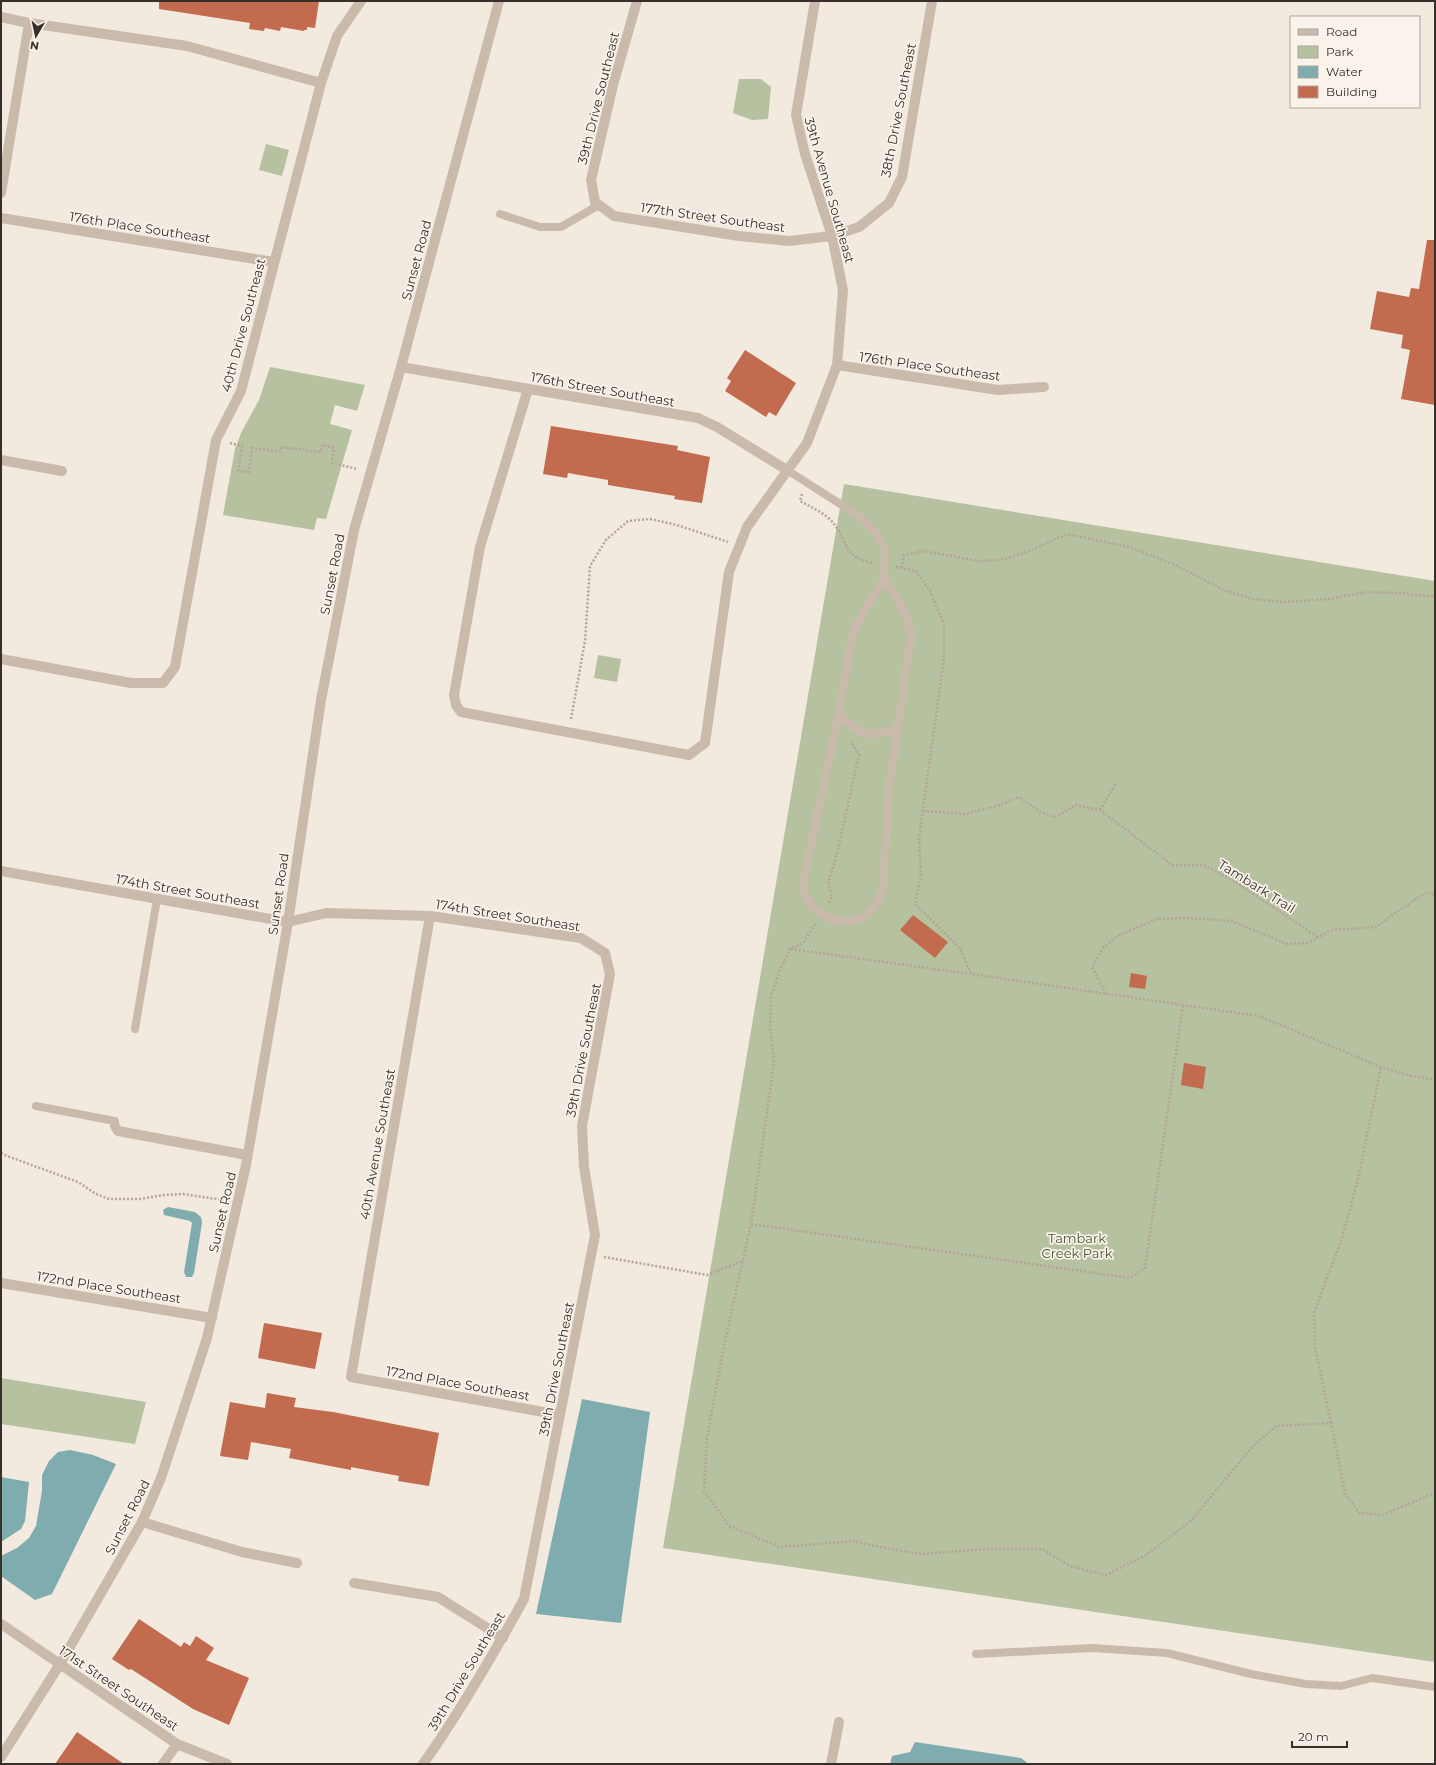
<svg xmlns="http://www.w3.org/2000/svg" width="1436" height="1765" font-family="Montserrat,sans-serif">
  <rect width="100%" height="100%" fill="#f2e9df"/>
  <path fill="#b5c19f" d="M 739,79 L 761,79 L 771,87 L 768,119 L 752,120 L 733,113 Z
    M 266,144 L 289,150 L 282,176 L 259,170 Z
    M 270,367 L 365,385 L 357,411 L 335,405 L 330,424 L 352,430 L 326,519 L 317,518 L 314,530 L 223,515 L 235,449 L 241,433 L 259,400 Z
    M 844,484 L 1435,581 L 1435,1662 L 663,1548 Z
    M 598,655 L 621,659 L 617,682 L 594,678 Z
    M 1,1378 L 146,1402 L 135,1444 L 1,1424 Z"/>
  <path fill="#7facae" d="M 168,1207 L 195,1212 L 201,1217 L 202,1223 L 194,1273 L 192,1277 L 186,1277 L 184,1272 L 192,1223 L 190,1221 L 164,1215 L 163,1210 Z
    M 582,1399 L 650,1412 L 621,1623 L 536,1614 Z
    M 70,1450 L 93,1455 L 116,1464 L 52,1594 L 35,1600 L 1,1576 L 1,1556 L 17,1548 L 29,1538 L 36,1526 L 42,1491 L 42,1475 L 49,1461 L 58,1452 Z
    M 1,1477 L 29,1482 L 25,1521 L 21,1529 L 1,1542 Z
    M 915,1742 L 1021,1758 L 1029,1764 L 890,1764 L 892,1756 L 910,1752 Z"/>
  <path fill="#c26b4e" d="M 159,1 L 319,1 L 315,28 L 307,27 L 307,30 L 304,30 L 304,31 L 281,27 L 280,31 L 265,28 L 264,31 L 249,29 L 250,23 L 159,9 Z
    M 1427,240 L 1435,240 L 1435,405 L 1401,399 L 1410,350 L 1401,348 L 1403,335 L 1370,329 L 1377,291 L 1409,297 L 1411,288 L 1419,289 Z
    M 745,350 L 796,383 L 776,416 L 769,412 L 766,417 L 725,391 L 731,381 L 727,378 Z
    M 551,426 L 678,446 L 677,450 L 710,457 L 702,503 L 674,499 L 675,496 L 608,485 L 608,480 L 568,473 L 567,478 L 543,474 Z
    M 913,915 L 948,942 L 935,958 L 900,930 Z
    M 1131,973 L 1147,976 L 1145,989 L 1129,987 Z
    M 1184,1063 L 1206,1067 L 1203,1089 L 1181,1085 Z
    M 264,1323 L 322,1333 L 315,1369 L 258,1358 Z
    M 267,1393 L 296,1398 L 294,1407 L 333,1412 L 439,1433 L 429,1486 L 398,1481 L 399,1476 L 351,1467 L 351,1470 L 289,1458 L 291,1449 L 251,1442 L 248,1460 L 220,1456 L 230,1402 L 265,1408 Z
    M 139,1619 L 181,1647 L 184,1642 L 190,1646 L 196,1636 L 214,1648 L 206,1660 L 249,1678 L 229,1725 L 193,1709 L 131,1669 L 129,1670 L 112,1659 Z
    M 77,1732 L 124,1764 L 55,1764 Z"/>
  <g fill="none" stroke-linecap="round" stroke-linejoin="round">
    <path stroke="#b6a495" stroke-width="2.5" stroke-dasharray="2 2" stroke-linecap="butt" d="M 230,443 L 242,446 L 238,471 L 249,472 L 252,448 L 280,452 L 281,447 L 321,452 L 322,445 L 334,448 L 332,463 L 357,469
      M 802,494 L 800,501 C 811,507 827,514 834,524 C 848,542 844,558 872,563
      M 896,567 L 916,571 L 930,591 L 944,624 L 944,658 L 919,838 L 921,875 L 915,904 L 960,948 L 971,974 L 1259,1016 L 1381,1067 L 1407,1075 L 1435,1080
      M 902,568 L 904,555 L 924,551 L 979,561 L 1001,560 L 1027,552 L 1067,534 L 1129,547 L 1173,564 L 1226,591 L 1253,599 L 1285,602 L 1328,599 L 1367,592 L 1398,593 L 1435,597
      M 571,719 L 585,641 L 590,566 L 606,540 L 628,521 L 650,519 L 677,525 L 728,542
      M 1100,810 L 1117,782
      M 923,811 L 966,814 L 1000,805 L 1019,797 L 1042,813 L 1055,817 L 1076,805 L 1100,810 L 1172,865 L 1203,865 L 1234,881 L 1319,938
      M 829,903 L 832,897 L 828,882 L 835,862 L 859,755 L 851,741
      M 815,924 L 803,943 L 790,949 L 779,972 L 771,997 L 770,1026 L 774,1063 L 751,1224 L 723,1350 L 707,1439 L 704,1491 L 729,1526 L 780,1547 L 853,1541 L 880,1547 L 920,1554 L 987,1549 L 1042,1549 L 1070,1566 L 1106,1575 L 1146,1555 L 1191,1521 L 1252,1447 L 1276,1426 L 1331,1423 L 1345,1493 L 1359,1513 L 1382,1515 L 1435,1493
      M 791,949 L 970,974
      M 1106,994 L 1092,967 L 1103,948 L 1119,935 L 1157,919 L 1186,918 L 1232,921 L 1287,944 L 1308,943 L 1332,930 L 1376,927 L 1395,913 L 1427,892 L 1435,895
      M 1,1153 L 7,1156 L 78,1182 L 96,1194 L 109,1199 L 140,1199 L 164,1195 L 183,1194 L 223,1200
      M 751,1224 L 1130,1278 L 1145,1268 L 1183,1005
      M 604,1257 L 707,1275 L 743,1261
      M 1331,1423 L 1315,1347 L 1314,1313 L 1341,1241 L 1351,1206 L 1359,1175 L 1381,1067"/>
    <path stroke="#cabaab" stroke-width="8" d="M 500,214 L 540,227 L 561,227 L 599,205
      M 787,470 L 859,516 L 876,533 L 885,549 L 884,579 L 856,625 L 851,642 L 839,713 L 804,878 C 804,882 803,887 804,890 C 804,895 808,900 811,904 C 826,922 852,929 871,911 C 877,906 880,897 883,889 L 889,788 L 911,637 C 907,612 899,600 884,579
      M 839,713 C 859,737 869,737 898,729
      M 135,1029 L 157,899
      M 36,1106 L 115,1121 L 115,1126
      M 976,1654 L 1092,1648 L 1167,1653 L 1251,1674 L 1306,1684 L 1341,1686 L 1372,1678 L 1435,1687"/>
    <path stroke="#cabaab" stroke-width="10" d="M 637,1 L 613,85 L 591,180 L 595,202 L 614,216 L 739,236 L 789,241 L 832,236 L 859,227 L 889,203 L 902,177 L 932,1
      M 1,17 L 29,23 L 1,193
      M 29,23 L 187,46 L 321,83
      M 1,218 L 274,262
      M 837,365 L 998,390 L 1044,387
      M 401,367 L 698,418 L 717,427 L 787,470
      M 528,389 L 480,547 L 454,695 L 456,705 L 461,712 L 689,755 L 705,743 L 729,572 L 747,527 L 807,443 L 837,365 L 843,290 L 832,236 L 805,154 L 796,115 L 815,1
      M 1,460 L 62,471
      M 1,659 L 131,683 L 163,683 L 175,667 L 216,440 L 241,391 L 321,83 L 337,36 L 361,1
      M 1,871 L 288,922 L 326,913 L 430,916 L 581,938 L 605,953 L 610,974 L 582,1126 L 584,1167 L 595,1235 L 524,1599 C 493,1655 460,1712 423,1764
      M 430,916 L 351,1377 L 560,1415
      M 115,1126 L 118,1131 L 247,1155
      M 1,1283 L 212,1318
      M 142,1522 L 242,1552 L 297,1563
      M 354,1583 L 438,1597 L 503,1638
      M 1,1624 L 177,1744 L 227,1764
      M 163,1764 L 177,1744
      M 831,1764 L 839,1722"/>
    <path stroke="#cabaab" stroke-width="10" d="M 1,1757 L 60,1664 L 142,1522 L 161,1478 L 207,1338 L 246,1165 L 288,922 L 321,700 L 354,530 L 401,367 L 499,1"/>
  </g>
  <g text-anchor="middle" stroke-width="3.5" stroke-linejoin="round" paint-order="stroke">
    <g font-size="13" fill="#382f2a" stroke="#faf3ec">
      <text transform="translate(598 98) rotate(-76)" y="5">39th Drive Southeast</text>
      <text transform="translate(898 110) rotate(-79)" y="5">38th Drive Southeast</text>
      <text transform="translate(830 190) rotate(74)" y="5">39th Avenue Southeast</text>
      <text transform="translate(713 217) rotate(8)" y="5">177th Street Southeast</text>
      <text transform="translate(140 227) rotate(9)" y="5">176th Place Southeast</text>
      <text transform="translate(416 260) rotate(-75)" y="5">Sunset Road</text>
      <text transform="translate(243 325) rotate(-75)" y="5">40th Drive Southeast</text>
      <text transform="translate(930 366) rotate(8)" y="5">176th Place Southeast</text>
      <text transform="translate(603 389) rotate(10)" y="5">176th Street Southeast</text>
      <text transform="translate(332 574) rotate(-79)" y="5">Sunset Road</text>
      <text transform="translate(1257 886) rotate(32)" y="5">Tambark Trail</text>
      <text transform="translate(188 891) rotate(10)" y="5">174th Street Southeast</text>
      <text transform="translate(278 894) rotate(-82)" y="5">Sunset Road</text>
      <text transform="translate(508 915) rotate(9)" y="5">174th Street Southeast</text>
      <text transform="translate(583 1050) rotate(-79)" y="5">39th Drive Southeast</text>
      <text transform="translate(377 1144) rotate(-80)" y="5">40th Avenue Southeast</text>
      <text transform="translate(222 1212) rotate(-77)" y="5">Sunset Road</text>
      <text transform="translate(109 1287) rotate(9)" y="5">172nd Place Southeast</text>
      <text transform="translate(556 1369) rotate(-79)" y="5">39th Drive Southeast</text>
      <text transform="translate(458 1383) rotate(10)" y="5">172nd Place Southeast</text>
      <text transform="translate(127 1517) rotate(-63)" y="5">Sunset Road</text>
      <text transform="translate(466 1671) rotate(-59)" y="5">39th Drive Southeast</text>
      <text transform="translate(119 1688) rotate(34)" y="5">171st Street Southeast</text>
    </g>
    <g font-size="13" fill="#47562f" stroke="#faf3ec">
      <text x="1077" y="1243">Tambark<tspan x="1077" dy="15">Creek Park</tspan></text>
    </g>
  </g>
  <rect width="1436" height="1765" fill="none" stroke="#382f2a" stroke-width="4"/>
  <rect x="1290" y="16" width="130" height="92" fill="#faf3ec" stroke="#aca59e"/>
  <rect x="1298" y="29" width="20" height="6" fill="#cabaab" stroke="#aca59e"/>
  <text x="1326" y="36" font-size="12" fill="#382f2a">Road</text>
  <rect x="1298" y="46" width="20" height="12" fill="#b5c19f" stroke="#aca59e"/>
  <text x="1326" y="56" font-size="12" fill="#382f2a">Park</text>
  <rect x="1298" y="66" width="20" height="12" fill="#7facae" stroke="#aca59e"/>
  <text x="1326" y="76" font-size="12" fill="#382f2a">Water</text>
  <rect x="1298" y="86" width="20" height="12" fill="#c26b4e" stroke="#aca59e"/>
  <text x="1326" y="96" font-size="12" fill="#382f2a">Building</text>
  <g transform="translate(36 36) rotate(189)" stroke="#faf3ec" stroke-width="3" paint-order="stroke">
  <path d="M0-3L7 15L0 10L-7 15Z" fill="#382f2a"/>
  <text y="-6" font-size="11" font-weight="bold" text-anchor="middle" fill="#382f2a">N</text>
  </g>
  <path d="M1292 1741v6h55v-6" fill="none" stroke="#382f2a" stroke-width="2"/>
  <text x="1298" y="1741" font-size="12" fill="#382f2a" stroke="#faf3ec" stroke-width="3" paint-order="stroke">20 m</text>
</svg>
